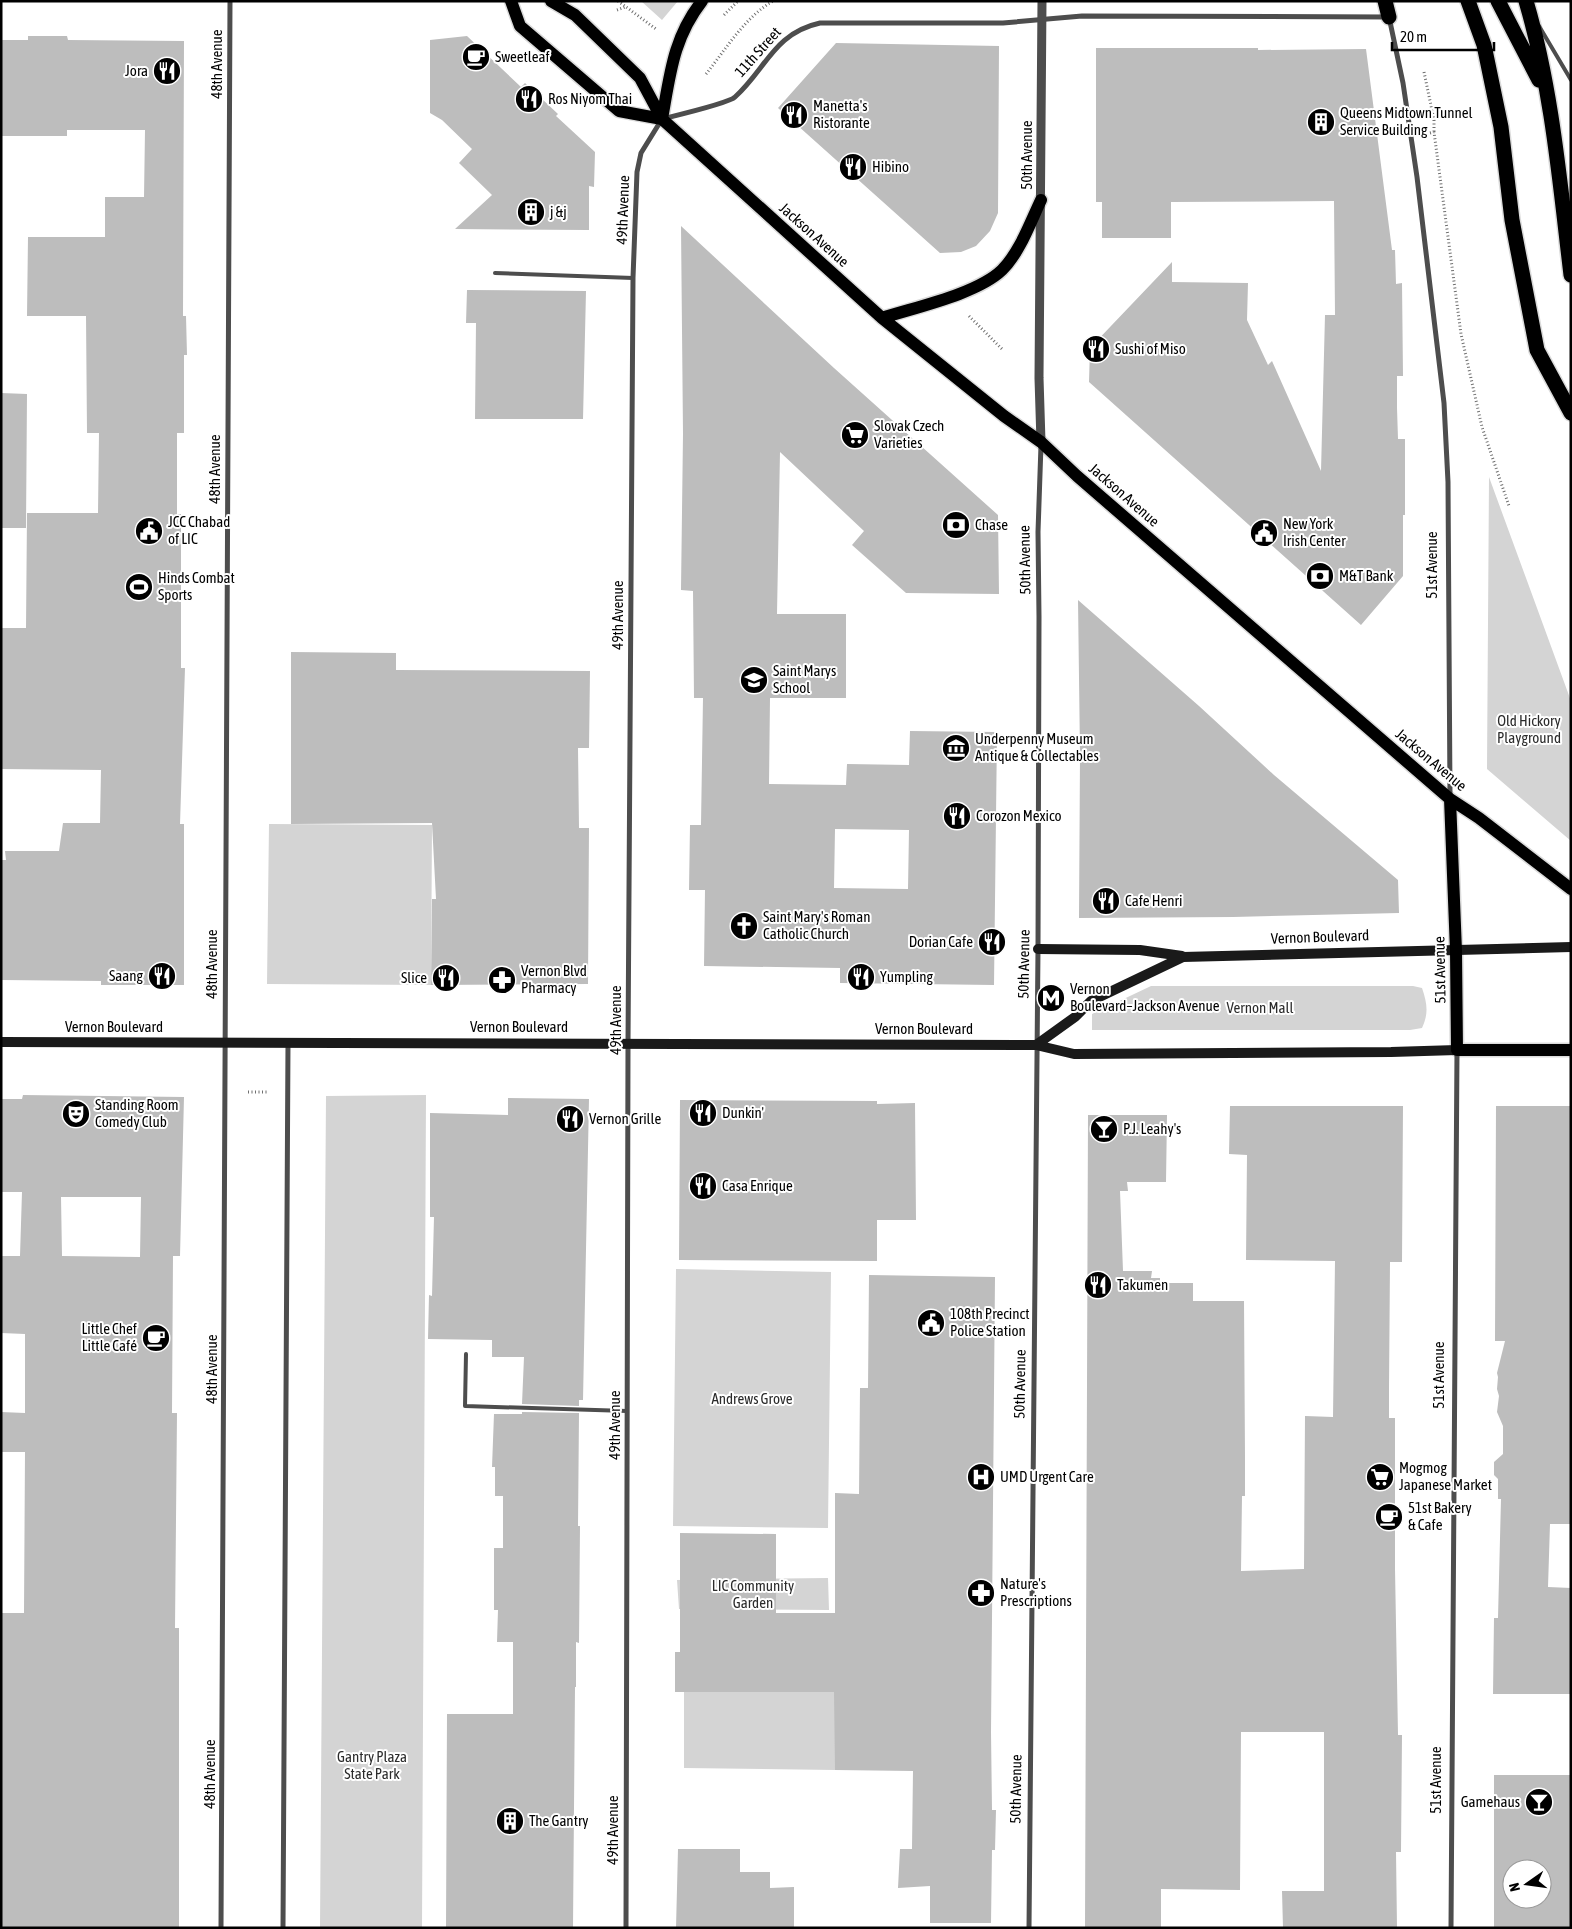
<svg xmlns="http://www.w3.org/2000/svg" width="1572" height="1929" font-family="'Asap Condensed',sans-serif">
  <rect width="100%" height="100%" fill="#fff"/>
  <path fill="#d4d4d4" d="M 641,1 L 678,1 L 662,20 Z
    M 1489,477 L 1571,701 L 1571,841 L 1487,769 Z
    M 269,824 L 432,825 L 431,985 L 267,984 Z
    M 1151,986 L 1413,986 L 1422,988 C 1427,1003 1429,1013 1422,1028 L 1410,1030 L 1092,1030 L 1092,1014 Z
    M 426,1095 L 422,1928 L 320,1928 L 326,1096 Z
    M 676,1269 L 831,1272 L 828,1528 L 673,1526 Z
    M 828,1578 L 829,1610 L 679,1609 L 677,1580 Z
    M 684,1692 L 835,1692 L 835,1770 L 684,1768 Z"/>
  <path fill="#bdbdbd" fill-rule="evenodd" d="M 28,36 L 67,36 L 68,40 L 184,41 L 183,316 L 186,316 L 187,355 L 184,355 L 184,433 L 177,433 L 177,514 L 181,514 L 181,668 L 185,668 L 180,824 L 184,824 L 184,985 L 101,985 L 101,981 L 1,980 L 1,860 L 6,860 L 5,851 L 59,851 L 63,823 L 100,823 L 101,770 L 1,769 L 1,628 L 26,628 L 27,513 L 98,513 L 99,433 L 87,433 L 86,316 L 27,316 L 28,237 L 105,237 L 105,197 L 144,197 L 145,130 L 67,130 L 67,136 L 1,136 L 1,40 L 28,40 Z
    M 467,36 L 521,87 L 525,83 L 558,114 L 556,116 L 595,152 L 594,187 L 589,186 L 589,230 L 455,229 L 492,195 L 459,163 L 472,149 L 442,120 L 430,113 L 430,40 Z
    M 836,43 L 999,46 L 998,213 L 990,231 L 976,246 L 961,252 L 940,253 L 778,108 Z
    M 1096,48 L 1258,48 L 1258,50 L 1366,49 L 1392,250 L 1395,250 L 1396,284 L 1402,283 L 1403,376 L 1397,376 L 1397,408 L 1398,439 L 1405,439 L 1405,515 L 1403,515 L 1403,576 L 1361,625 L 1089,382 L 1090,348 L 1172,262 L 1172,282 L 1248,283 L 1247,320 L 1268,365 L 1272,361 L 1321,471 L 1325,315 L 1335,315 L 1334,201 L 1171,202 L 1171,238 L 1102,238 L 1102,202 L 1096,202 Z
    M 681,226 L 834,368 L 998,515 L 999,594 L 906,593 L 852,545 L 864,531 L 780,452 L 777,614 L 846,614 L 846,698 L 770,698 L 769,784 L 846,785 L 847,764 L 909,765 L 910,731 L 997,732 L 994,985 L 840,983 L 840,968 L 704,966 L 705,890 L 689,890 L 690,825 L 701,825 L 703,698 L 694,698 L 693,591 L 681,590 L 683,434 ZM 835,829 L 909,830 L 908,889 L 834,888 Z
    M 467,290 L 586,291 L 583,419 L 475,419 L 476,323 L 466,323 Z
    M 1,393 L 27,394 L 26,528 L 1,528 Z
    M 1078,600 L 1199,706 L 1274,775 L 1398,880 L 1399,913 L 1233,917 L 1079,918 L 1080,755 Z
    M 291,652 L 396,653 L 396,670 L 590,671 L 589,748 L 578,748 L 579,828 L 589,828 L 588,984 L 431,985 L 432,899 L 436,899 L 432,823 L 291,824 Z
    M 23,1095 L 184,1097 L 180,1256 L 173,1256 L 172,1413 L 177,1413 L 175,1628 L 179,1628 L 179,1928 L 1,1928 L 1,1613 L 24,1613 L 25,1452 L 1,1452 L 1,1412 L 25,1413 L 25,1334 L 1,1333 L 1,1256 L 20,1256 L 22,1192 L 1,1192 L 1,1099 L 22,1099 ZM 61,1197 L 141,1197 L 140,1257 L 62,1256 Z
    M 508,1098 L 589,1099 L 583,1400 L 579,1400 L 579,1406 L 522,1404 L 524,1357 L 492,1357 L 492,1340 L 428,1339 L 429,1295 L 432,1296 L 434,1217 L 430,1217 L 430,1113 L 508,1115 Z
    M 680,1100 L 877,1101 L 877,1104 L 915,1103 L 916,1220 L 877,1220 L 877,1261 L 679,1260 Z
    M 1230,1106 L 1403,1106 L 1402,1262 L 1390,1262 L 1389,1389 L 1389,1418 L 1395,1418 L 1395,1569 L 1398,1735 L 1402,1735 L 1401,1852 L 1396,1852 L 1397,1928 L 1283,1928 L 1282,1891 L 1324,1891 L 1324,1732 L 1241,1732 L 1240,1890 L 1161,1889 L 1161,1928 L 1085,1928 L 1088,1115 L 1167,1115 L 1166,1182 L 1127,1182 L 1128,1191 L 1120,1191 L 1123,1271 L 1152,1271 L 1151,1278 L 1160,1278 L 1160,1283 L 1193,1283 L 1193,1301 L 1244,1301 L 1245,1457 L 1245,1496 L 1242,1496 L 1241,1571 L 1304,1569 L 1305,1416 L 1333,1417 L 1335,1261 L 1246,1260 L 1247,1155 L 1229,1154 Z
    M 1496,1106 L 1571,1106 L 1571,1524 L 1550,1524 L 1548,1587 L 1571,1588 L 1571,1694 L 1493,1694 L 1494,1618 L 1498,1618 L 1501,1499 L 1498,1499 L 1498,1479 L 1494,1475 L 1494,1462 L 1503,1454 L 1503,1426 L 1497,1412 L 1499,1396 L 1497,1389 L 1498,1377 L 1497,1373 L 1505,1341 L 1495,1341 Z
    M 869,1275 L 995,1277 L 991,1732 L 992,1810 L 996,1810 L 995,1850 L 992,1850 L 991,1923 L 930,1923 L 930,1886 L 898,1888 L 900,1849 L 912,1849 L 913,1771 L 835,1770 L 834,1692 L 675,1692 L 675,1652 L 680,1652 L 680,1533 L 776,1534 L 776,1613 L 835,1613 L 835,1493 L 859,1494 L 860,1388 L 868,1388 Z
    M 522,1412 L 579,1413 L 578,1526 L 580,1526 L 579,1643 L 576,1642 L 576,1687 L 575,1687 L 573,1928 L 446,1928 L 447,1714 L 513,1714 L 513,1642 L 497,1642 L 498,1610 L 494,1610 L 494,1548 L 503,1548 L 503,1496 L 495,1496 L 495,1467 L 492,1467 L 494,1414 L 522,1414 Z
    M 1494,1775 L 1571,1775 L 1571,1928 L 1494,1928 ZM 1512,1869 L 1542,1869 L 1542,1899 L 1512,1899 Z
    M 678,1849 L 740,1849 L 740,1872 L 770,1872 L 770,1888 L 794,1887 L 794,1928 L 676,1928 Z"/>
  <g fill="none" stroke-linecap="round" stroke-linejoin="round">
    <defs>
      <path id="primary" d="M 511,1 L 520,26 L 619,111 L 662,119
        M 551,1 L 575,15 L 640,78 L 662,119 L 882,318 L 1004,416 L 1041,442 L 1077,476 L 1450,799 L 1479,818 L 1571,889
        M 662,119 C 670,75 673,38 702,1
        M 882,318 C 916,307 977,294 1002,270 C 1020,252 1030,223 1041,200
        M 1450,799 L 1456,951 L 1457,1050 L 1571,1050"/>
      <path id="motorway" d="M 1385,1 L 1389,17
        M 1468,1 L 1484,45 L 1501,127 L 1512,220 L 1537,350 L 1571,413
        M 1498,1 L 1539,80
        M 1526,1 C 1552,89 1560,184 1571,275"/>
    </defs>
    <use href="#primary" stroke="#dbdbdb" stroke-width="15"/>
    <use href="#motorway" stroke="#dbdbdb" stroke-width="18"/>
    <path stroke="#6f6f6f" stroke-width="3" stroke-dasharray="1 2.5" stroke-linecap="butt" d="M 618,1 L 656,29
      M 617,10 L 625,7
      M 724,15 L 738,1
      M 1424,72 L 1434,120 L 1434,132
      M 706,74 C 726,49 745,17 773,1
      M 1430,133 L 1434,132 L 1461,334 L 1482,427 L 1509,506
      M 969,316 L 1003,350
      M 248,1092 L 267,1092"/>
    <path stroke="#4d4d4d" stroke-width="4" d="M 1539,26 L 1571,80
      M 495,273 L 633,278
      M 466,1354 L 465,1406 L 627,1411"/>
    <path stroke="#4d4d4d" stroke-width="5" d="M 221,1928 L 230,1
      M 283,1928 L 288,1043
      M 626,1928 L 628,1044 L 633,278 L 637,172 L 641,153 L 662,119 C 674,116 729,103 735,97 C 766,69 774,33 820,23 L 1003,23 L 1082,16 L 1389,17 L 1403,83 L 1417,177 L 1444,403 L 1448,482 L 1450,796
      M 1029,1928 L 1038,949 L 1039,617 L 1038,532 L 1041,445
      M 1451,1928 L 1457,1050"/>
    <path stroke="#4d4d4d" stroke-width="9" d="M 1041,442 L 1039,378 L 1042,1"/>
    <path stroke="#1a1a1a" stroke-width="10" d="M 1038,949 L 1140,950 L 1182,956
      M 1,1042 L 1036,1045 L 1074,1054 L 1391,1052 L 1457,1050
      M 1036,1045 L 1075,1017 L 1091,1001 L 1183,957 L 1571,947"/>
    <use href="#primary" stroke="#000" stroke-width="12"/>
    <use href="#motorway" stroke="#000" stroke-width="15"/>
  </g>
  <defs>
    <symbol id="cafe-disc" viewBox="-11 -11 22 22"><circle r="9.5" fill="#000" stroke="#fff"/><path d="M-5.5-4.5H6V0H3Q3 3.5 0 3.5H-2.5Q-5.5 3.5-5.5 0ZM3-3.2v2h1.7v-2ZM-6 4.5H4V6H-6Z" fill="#fff"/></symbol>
    <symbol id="restaurant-disc" viewBox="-11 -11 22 22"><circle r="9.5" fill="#000" stroke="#fff"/><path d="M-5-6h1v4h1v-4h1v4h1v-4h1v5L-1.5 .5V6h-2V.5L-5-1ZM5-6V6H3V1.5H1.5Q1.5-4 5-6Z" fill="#fff"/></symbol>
    <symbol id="building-disc" viewBox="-11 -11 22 22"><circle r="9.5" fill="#000" stroke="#fff"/><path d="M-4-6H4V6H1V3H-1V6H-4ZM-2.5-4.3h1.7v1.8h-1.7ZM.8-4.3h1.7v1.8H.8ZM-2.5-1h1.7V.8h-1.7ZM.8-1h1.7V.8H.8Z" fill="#fff"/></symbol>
    <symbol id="supermarket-disc" viewBox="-11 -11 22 22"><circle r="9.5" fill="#000" stroke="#fff"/><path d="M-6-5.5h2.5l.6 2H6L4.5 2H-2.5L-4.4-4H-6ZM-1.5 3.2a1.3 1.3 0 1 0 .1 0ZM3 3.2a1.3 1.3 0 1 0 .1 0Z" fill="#fff"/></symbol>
    <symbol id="bank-disc" viewBox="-11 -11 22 22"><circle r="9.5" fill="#000" stroke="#fff"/><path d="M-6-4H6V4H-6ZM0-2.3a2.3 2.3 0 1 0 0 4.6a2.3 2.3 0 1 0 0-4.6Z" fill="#fff"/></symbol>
    <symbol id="civic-disc" viewBox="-11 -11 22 22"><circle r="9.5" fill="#000" stroke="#fff"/><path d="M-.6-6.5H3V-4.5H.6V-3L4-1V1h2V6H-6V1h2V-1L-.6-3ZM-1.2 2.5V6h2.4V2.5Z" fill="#fff"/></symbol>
    <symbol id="stadium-disc" viewBox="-11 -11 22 22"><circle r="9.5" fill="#000" stroke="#fff"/><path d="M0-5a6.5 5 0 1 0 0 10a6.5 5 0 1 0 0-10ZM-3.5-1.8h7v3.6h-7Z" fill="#fff"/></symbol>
    <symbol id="school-disc" viewBox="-11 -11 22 22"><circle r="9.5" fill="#000" stroke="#fff"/><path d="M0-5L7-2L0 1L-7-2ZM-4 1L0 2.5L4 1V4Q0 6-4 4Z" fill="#fff"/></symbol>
    <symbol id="museum-disc" viewBox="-11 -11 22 22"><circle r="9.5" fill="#000" stroke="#fff"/><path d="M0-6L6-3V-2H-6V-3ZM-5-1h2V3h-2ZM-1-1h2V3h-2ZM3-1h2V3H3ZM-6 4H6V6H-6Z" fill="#fff"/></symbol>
    <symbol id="church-disc" viewBox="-11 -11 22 22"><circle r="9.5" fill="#000" stroke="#fff"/><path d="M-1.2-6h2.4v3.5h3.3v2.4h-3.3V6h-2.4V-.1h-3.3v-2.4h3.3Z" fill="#fff"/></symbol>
    <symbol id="pharmacy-disc" viewBox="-11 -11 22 22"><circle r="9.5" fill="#000" stroke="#fff"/><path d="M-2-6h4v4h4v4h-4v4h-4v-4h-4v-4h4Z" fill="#fff"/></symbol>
    <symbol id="metro-disc" viewBox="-11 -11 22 22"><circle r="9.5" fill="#000" stroke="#fff"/><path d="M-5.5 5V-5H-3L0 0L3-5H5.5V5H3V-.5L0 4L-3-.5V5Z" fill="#fff"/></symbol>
    <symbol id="theatre-disc" viewBox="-11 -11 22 22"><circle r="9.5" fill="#000" stroke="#fff"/><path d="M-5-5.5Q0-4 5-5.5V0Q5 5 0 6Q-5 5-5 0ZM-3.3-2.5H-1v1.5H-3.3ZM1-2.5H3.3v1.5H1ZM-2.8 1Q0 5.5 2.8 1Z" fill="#fff"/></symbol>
    <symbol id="bar-disc" viewBox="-11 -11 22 22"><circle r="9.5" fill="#000" stroke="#fff"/><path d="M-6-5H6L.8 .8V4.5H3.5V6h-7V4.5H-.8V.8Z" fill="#fff"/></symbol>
    <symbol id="hospital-disc" viewBox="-11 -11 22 22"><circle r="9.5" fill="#000" stroke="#fff"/><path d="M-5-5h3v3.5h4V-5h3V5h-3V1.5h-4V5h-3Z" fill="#fff"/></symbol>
  </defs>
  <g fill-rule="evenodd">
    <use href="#cafe-disc" x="460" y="41" width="32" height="32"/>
    <use href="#restaurant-disc" x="151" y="55" width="32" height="32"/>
    <use href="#restaurant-disc" x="513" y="83" width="32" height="32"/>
    <use href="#restaurant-disc" x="778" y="99" width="32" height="32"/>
    <use href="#building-disc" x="1305" y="106" width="32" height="32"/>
    <use href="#restaurant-disc" x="837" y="151" width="32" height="32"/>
    <use href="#building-disc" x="515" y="196" width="32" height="32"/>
    <use href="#restaurant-disc" x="1080" y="333" width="32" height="32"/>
    <use href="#supermarket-disc" x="839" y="419" width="32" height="32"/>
    <use href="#bank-disc" x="940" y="509" width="32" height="32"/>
    <use href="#civic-disc" x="133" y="515" width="32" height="32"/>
    <use href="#civic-disc" x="1248" y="517" width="32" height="32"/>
    <use href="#bank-disc" x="1304" y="560" width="32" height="32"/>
    <use href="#stadium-disc" x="123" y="571" width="32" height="32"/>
    <use href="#school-disc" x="738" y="664" width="32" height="32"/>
    <use href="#museum-disc" x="940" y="732" width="32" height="32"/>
    <use href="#restaurant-disc" x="941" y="800" width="32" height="32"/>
    <use href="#restaurant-disc" x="1090" y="885" width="32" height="32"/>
    <use href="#church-disc" x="728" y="910" width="32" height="32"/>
    <use href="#restaurant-disc" x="976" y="926" width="32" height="32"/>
    <use href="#restaurant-disc" x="146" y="960" width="32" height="32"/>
    <use href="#restaurant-disc" x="845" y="961" width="32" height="32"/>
    <use href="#restaurant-disc" x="430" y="962" width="32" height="32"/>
    <use href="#pharmacy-disc" x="486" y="964" width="32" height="32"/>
    <use href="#metro-disc" x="1035" y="982" width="32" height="32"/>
    <use href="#restaurant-disc" x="687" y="1097" width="32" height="32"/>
    <use href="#theatre-disc" x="60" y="1098" width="32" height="32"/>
    <use href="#restaurant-disc" x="554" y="1103" width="32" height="32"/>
    <use href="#bar-disc" x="1088" y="1113" width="32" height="32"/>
    <use href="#restaurant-disc" x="687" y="1170" width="32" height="32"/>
    <use href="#restaurant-disc" x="1082" y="1269" width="32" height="32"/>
    <use href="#civic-disc" x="915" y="1307" width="32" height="32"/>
    <use href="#cafe-disc" x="140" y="1322" width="32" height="32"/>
    <use href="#hospital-disc" x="965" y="1461" width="32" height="32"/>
    <use href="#supermarket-disc" x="1364" y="1461" width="32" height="32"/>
    <use href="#cafe-disc" x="1373" y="1501" width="32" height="32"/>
    <use href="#pharmacy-disc" x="965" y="1577" width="32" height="32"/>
    <use href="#bar-disc" x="1523" y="1786" width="32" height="32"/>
    <use href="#building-disc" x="494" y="1805" width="32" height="32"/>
  </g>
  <g text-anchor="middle" stroke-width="4" stroke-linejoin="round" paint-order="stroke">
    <g font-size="15" fill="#000" stroke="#fff">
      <text transform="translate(758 52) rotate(-48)" y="5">11th Street</text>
      <text transform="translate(217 64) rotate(-90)" y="5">48th Avenue</text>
      <text transform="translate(1027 155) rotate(-90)" y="5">50th Avenue</text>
      <text transform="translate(623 210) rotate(-88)" y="5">49th Avenue</text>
      <text transform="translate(814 235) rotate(42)" y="5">Jackson Avenue</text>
      <text transform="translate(215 469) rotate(-90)" y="5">48th Avenue</text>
      <text transform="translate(1124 495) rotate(41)" y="5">Jackson Avenue</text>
      <text transform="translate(1025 560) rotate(-91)" y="5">50th Avenue</text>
      <text transform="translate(1432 565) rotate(-90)" y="5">51st Avenue</text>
      <text transform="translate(618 615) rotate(-90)" y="5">49th Avenue</text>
      <text transform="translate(1431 760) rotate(40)" y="5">Jackson Avenue</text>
      <text transform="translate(1320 937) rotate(-2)" y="5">Vernon Boulevard</text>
      <text transform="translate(212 964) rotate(-90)" y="5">48th Avenue</text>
      <text transform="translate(1024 964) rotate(-89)" y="5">50th Avenue</text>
      <text transform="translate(1440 970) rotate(-91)" y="5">51st Avenue</text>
      <text transform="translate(616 1020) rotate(-90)" y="5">49th Avenue</text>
      <text x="114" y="1032">Vernon Boulevard</text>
      <text x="519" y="1032">Vernon Boulevard</text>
      <text x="924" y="1034">Vernon Boulevard</text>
      <text transform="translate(212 1369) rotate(-90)" y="5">48th Avenue</text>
      <text transform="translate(1439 1375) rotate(-90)" y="5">51st Avenue</text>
      <text transform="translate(1020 1384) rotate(-89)" y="5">50th Avenue</text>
      <text transform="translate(615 1425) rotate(-90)" y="5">49th Avenue</text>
      <text transform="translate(210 1774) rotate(-90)" y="5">48th Avenue</text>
      <text transform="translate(1436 1780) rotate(-90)" y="5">51st Avenue</text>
      <text transform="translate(1016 1789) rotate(-89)" y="5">50th Avenue</text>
      <text transform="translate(613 1830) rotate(-90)" y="5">49th Avenue</text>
    </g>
    <g font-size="15" fill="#000" stroke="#fff" text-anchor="start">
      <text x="495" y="62">Sweetleaf</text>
      <text x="148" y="76" text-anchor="end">Jora</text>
      <text x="548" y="104">Ros Niyom Thai</text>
      <text x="813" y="111">Manetta's<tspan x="813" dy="17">Ristorante</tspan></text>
      <text x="1340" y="118">Queens Midtown Tunnel<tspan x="1340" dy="17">Service Building</tspan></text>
      <text x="872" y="172">Hibino</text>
      <text x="550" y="217">j &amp;j</text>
      <text x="1115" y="354">Sushi of Miso</text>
      <text x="874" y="431">Slovak Czech<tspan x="874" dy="17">Varieties</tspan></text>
      <text x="168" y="527">JCC Chabad<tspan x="168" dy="17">of LIC</tspan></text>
      <text x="1283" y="529">New York<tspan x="1283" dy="17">Irish Center</tspan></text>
      <text x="975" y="530">Chase</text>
      <text x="1339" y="581">M&amp;T Bank</text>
      <text x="158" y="583">Hinds Combat<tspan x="158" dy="17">Sports</tspan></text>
      <text x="773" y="676">Saint Marys<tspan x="773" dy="17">School</tspan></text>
      <text x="975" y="744">Underpenny Museum<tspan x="975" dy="17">Antique &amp; Collectables</tspan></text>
      <text x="976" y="821">Corozon Mexico</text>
      <text x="1125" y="906">Cafe Henri</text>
      <text x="763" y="922">Saint Mary's Roman<tspan x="763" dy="17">Catholic Church</tspan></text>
      <text x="973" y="947" text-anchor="end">Dorian Cafe</text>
      <text x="521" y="976">Vernon Blvd<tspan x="521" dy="17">Pharmacy</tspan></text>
      <text x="143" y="981" text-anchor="end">Saang</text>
      <text x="880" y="982">Yumpling</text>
      <text x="427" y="983" text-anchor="end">Slice</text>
      <text x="1070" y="994">Vernon<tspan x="1070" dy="17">Boulevard–Jackson Avenue</tspan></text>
      <text x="95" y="1110">Standing Room<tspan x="95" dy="17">Comedy Club</tspan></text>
      <text x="722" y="1118">Dunkin'</text>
      <text x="589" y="1124">Vernon Grille</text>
      <text x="1123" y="1134">P.J. Leahy's</text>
      <text x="722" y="1191">Casa Enrique</text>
      <text x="1117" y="1290">Takumen</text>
      <text x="950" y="1319">108th Precinct<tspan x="950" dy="17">Police Station</tspan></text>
      <text x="137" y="1334" text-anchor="end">Little Chef<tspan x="137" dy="17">Little Café</tspan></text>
      <text x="1399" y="1473">Mogmog<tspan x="1399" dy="17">Japanese Market</tspan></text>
      <text x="1000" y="1482">UMD Urgent Care</text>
      <text x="1408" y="1513">51st Bakery<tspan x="1408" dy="17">&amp; Cafe</tspan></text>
      <text x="1000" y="1589">Nature's<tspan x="1000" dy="17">Prescriptions</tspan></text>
      <text x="1520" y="1807" text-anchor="end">Gamehaus</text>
      <text x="529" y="1826">The Gantry</text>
    </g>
    <g font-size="15" fill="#2b2b2b" stroke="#fff">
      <text x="1529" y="726">Old Hickory<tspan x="1529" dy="17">Playground</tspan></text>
      <text x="1260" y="1013">Vernon Mall</text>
      <text x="752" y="1404">Andrews Grove</text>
      <text x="753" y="1591">LIC Community<tspan x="753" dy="17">Garden</tspan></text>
      <text x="372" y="1762">Gantry Plaza<tspan x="372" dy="17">State Park</tspan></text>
    </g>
  </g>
  <rect width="1572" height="1929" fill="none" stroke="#000000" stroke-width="5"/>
  <g transform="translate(1527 1884) rotate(256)"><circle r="24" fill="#ffffff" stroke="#999999"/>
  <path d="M0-4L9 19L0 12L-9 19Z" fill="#000000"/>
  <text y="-8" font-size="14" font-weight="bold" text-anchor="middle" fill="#000000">N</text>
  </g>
  <path d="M1392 42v8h102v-8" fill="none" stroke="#000000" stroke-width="2.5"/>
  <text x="1400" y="42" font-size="15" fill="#000000" stroke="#ffffff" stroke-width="4" paint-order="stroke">20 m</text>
</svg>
